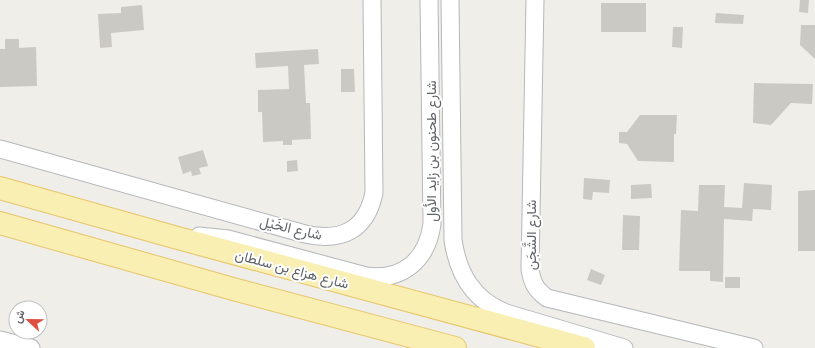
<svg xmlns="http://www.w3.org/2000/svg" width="815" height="348" font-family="'Varela Round',Vazirmatn,sans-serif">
  <rect width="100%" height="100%" fill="#f0eee8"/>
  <path fill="#cbc9c4" d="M 800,0 L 809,0 L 808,13 L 799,12 Z
    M 601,3 L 646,3 L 646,32 L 601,32 Z
    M 142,5 L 144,30 L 111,33 L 112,47 L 100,48 L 98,14 L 121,13 L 121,7 Z
    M 716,13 L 744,15 L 743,24 L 715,23 Z
    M 801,25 L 815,25 L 815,59 L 800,45 Z
    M 673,27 L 683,27 L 682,48 L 672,47 Z
    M 5,39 L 19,39 L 19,48 L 36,47 L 37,86 L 0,87 L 0,49 L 5,49 Z
    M 318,49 L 319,64 L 304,65 L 306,103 L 310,103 L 311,139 L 292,140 L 292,145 L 283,145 L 283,141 L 263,142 L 262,112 L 258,112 L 258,90 L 289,89 L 288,66 L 256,68 L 255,53 Z
    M 341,69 L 354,69 L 355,92 L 341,92 Z
    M 754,83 L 813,84 L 812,104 L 791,103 L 771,125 L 753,123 Z
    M 640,115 L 677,115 L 676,134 L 674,134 L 674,162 L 638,161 L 627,144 L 619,143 L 619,132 L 627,132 Z
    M 203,150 L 208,166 L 199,168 L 201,174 L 192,176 L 191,171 L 183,174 L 178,157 Z
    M 297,160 L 298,171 L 287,172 L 287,161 Z
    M 584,178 L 610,180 L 609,193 L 593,192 L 592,200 L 583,199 Z
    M 744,183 L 772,185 L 771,210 L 753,209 L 752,221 L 724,219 L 723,282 L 710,281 L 710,271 L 679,271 L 681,210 L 698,211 L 699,185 L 725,185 L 724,207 L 742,208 Z
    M 651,184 L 652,198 L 631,199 L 631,185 Z
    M 815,190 L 815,251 L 798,251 L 798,191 Z
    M 623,215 L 640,216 L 639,250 L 622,250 Z
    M 591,269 L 605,275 L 601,285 L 587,280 Z
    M 725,277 L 740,277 L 740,288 L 725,288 Z"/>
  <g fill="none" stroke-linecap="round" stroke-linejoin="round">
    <defs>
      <path id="minor" d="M 450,0 L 453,240 C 458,274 473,300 506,313 L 624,348
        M 535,0 L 530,269 C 532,283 536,290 547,298 L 754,348
        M 0,149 L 305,234 C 341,242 366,231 374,193 L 372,0
        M 199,236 L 228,239 L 243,243 L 366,276 C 403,281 427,260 432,224 L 429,0
        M 0,340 L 31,348"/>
      <path id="major" d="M 0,188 L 174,237 L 584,348
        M 0,223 L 233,289 L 455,348"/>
    </defs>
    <use href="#minor" stroke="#b5b7bb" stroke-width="19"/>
    <use href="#major" stroke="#e7c569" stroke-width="24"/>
    <use href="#minor" stroke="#fff" stroke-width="17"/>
    <use href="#major" stroke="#f9efb3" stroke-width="22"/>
  </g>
  <g text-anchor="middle" stroke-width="4" stroke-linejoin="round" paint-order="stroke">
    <g font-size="14" fill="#5f6266" stroke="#fff">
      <text transform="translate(431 151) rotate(-90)" y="5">شارع طحنون بن زايد الأول</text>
      <text transform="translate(291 228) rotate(13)" y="5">شارع الخَيْل</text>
      <text transform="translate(531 235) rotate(-90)" y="5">شارع الشَّجَن</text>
      <text transform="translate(292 269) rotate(15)" y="5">شارع هزاع بن سلطان</text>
    </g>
  </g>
  <g transform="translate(28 320) rotate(292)"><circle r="19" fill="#ffffff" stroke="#bfc0c2"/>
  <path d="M0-3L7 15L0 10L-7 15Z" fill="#dc4f41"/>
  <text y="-6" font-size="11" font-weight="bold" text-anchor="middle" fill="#5f6266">ش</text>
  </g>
</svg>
